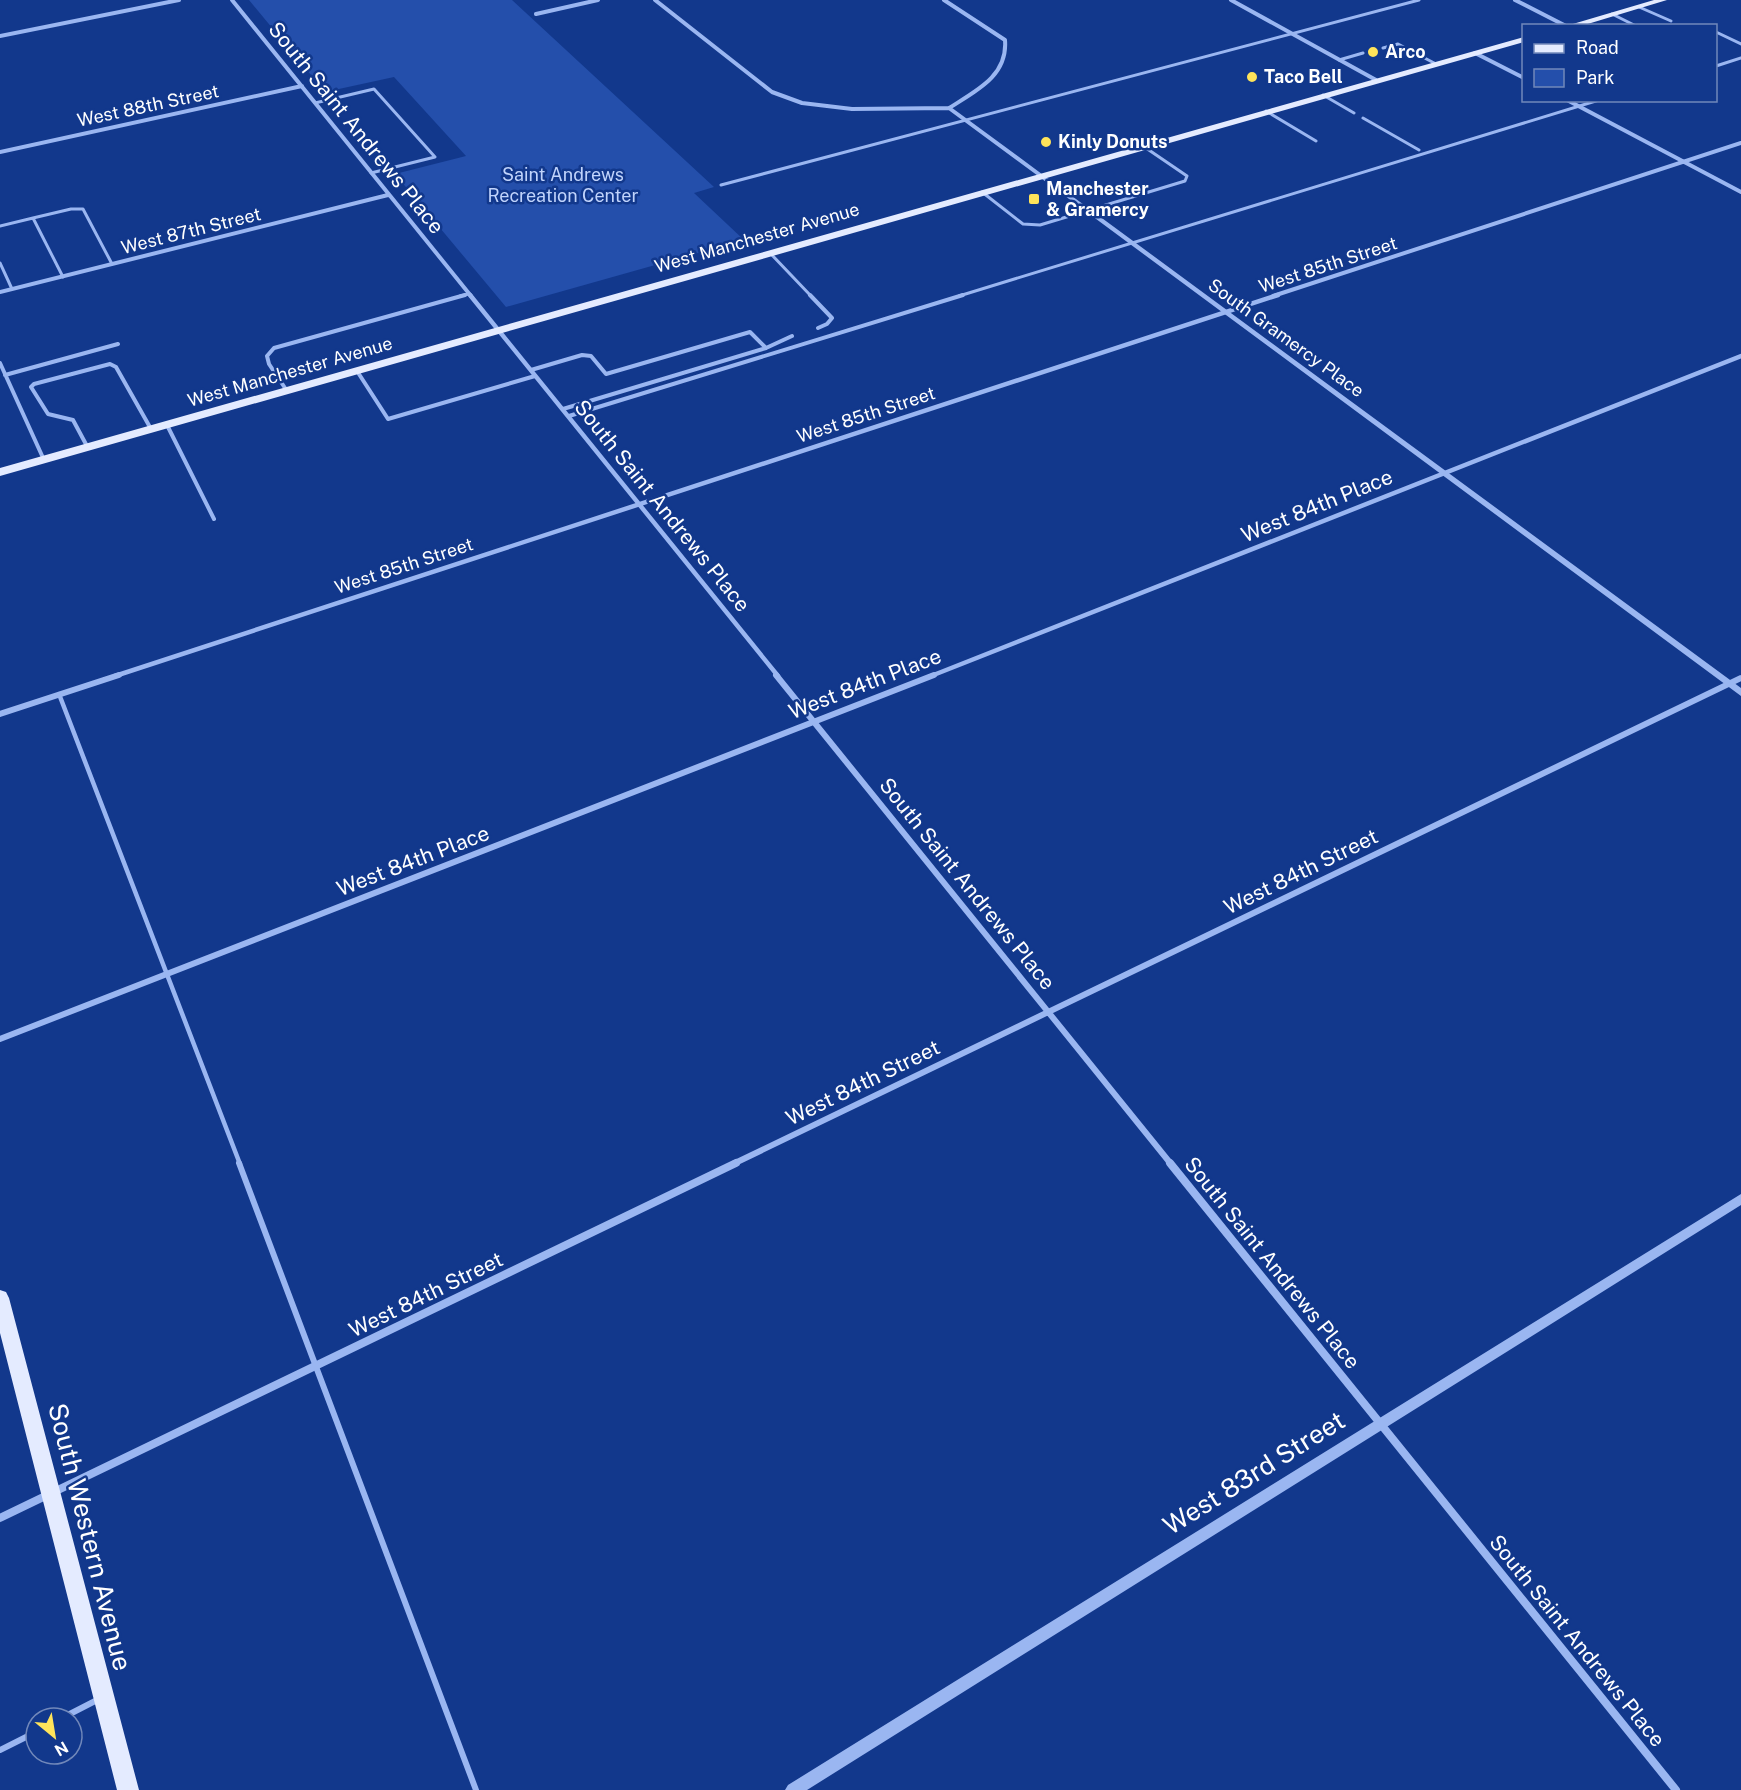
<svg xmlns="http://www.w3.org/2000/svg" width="1741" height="1790" font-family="'Public Sans',sans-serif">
  <rect width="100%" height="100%" fill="#12388c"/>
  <path fill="#244fab" d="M 249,0 L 512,0 L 714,187 L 694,193 L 744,240 L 506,307 L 395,174 L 466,156 L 394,77 L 325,92 Z"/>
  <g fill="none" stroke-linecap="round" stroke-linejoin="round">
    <path stroke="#9ab6f1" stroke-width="3" d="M 1639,7 L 1671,21
      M 1612,14 L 1636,26
      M 1716,32 L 1741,44
      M 1383,48 L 1398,44 L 1436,64
      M 1339,60 L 1363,53
      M 1716,66 L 1741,58
      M 1323,95 L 1354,113
      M 315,103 L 374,89 L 435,157 L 371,173
      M 1266,111 L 1316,141
      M 1363,118 L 1419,150
      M 721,185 L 1419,0
      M 982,192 L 1023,224 L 1040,225 L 1185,181 L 1187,176 L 1143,146
      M 0,226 L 33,218
      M 770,253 L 811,296
      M 0,263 L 12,289
      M 63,277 L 33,218 L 71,209 L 83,209 L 112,264
      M 460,296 L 469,294
      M 959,296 L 1599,100"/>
    <path stroke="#9ab6f1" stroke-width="4" d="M 810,295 L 832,318 L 827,324 L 818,328
      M 0,363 L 44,460
      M 531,370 L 582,355 L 591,356 L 606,374 L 750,332 L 766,348
      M 357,371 L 388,419 L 535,376
      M 5,375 L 118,344
      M 287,391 L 269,364 L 267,356 L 274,348 L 465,295
      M 563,409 L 766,348 L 792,336
      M 569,416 L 963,295
      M 167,425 L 214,519
      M 88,448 L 73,420 L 48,414 L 31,387 L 34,384 L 110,364 L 116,367 L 151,429"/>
    <path stroke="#9ab6f1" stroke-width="4.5" d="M 59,694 L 240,1164"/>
    <path stroke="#9ab6f1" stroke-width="6" d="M 239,1163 L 476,1790
      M 62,1718 L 99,1699
      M 0,1750 L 36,1732"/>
    <path stroke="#9ab6f1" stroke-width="4" d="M 232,0 L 471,296
      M 655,0 L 772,92 L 802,103 L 852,109 L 949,108
      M 944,0 L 1005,40 C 1008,76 976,91 949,108
      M 1231,0 L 1376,80
      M 1515,0 L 1566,26
      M 536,14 L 598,0
      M 0,36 L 179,0
      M 1475,53 L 1524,78
      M 1567,100 L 1741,192
      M 949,108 L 1040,175
      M 0,152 L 302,86
      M 0,292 L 388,195
      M 1273,296 L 1741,143"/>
    <path stroke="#9ab6f1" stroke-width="4.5" d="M 470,295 L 778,676
      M 115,676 L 1278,295
      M 931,676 L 1741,356"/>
    <path stroke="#9ab6f1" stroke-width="6" d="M 776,675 L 1171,1164
      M 0,714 L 119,675
      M 0,1039 L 934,675
      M 733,1164 L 1741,678"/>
    <path stroke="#9ab6f1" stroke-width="8" d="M 1170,1163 L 1676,1790
      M 0,1518 L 736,1163"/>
    <path fill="#9ab6f1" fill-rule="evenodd" d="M 1038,174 L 1042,174 L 1741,688 L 1741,696 L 1038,176 Z
      M 1741,1194 L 1741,1205 L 807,1790 L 785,1790 L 788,1785 Z"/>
    <path fill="#e4ebff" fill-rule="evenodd" d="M 1654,0 L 1667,0 L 1581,26 L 1566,26 Z
      M 1524,37 L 1524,42 L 0,476 L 0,468 Z
      M 0,1290 L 6,1292 L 9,1298 L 139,1790 L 117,1790 L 0,1333 Z"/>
  </g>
  <g fill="#ffe45a" stroke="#12388c" stroke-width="2">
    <circle cx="1373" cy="52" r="6"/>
    <circle cx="1252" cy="77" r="6"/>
    <circle cx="1046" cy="142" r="6"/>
    <rect x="1028" y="193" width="12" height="12" rx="3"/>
  </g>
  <g text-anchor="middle" stroke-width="5" stroke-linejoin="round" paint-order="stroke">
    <g font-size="18" font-weight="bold" fill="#fff" stroke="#12388c" text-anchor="start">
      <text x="1385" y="58">Arco</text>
      <text x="1264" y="83">Taco Bell</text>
      <text x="1058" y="148">Kinly Donuts</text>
      <text x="1046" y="195">Manchester<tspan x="1046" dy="21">&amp; Gramercy</tspan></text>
    </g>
    <g font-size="18" fill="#fff" stroke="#12388c">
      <text transform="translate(148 106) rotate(-12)" y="6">West 88th Street</text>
      <text transform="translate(191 231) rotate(-14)" y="6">West 87th Street</text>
      <text transform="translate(757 238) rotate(-16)" y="6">West Manchester Avenue</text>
      <text transform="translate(1328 265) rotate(-18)" y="6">West 85th Street</text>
      <text transform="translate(1286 338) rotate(36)" y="6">South Gramercy Place</text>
      <text transform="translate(290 372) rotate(-16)" y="6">West Manchester Avenue</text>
      <text transform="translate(866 415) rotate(-18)" y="6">West 85th Street</text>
      <text transform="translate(404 566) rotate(-18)" y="6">West 85th Street</text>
    </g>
    <g font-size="18" fill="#c1d4fc" stroke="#12388c">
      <text x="563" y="181">Saint Andrews<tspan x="563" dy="21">Recreation Center</tspan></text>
    </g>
    <g font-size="21" fill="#fff" stroke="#12388c">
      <text transform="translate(356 128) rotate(51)" y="7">South Saint Andrews Place</text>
      <text transform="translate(662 506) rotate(51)" y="7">South Saint Andrews Place</text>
      <text transform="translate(1317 506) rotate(-22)" y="7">West 84th Place</text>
      <text transform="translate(865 684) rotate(-21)" y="7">West 84th Place</text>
      <text transform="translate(413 861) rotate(-21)" y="7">West 84th Place</text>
      <text transform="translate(1301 872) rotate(-26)" y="7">West 84th Street</text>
      <text transform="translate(967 884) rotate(51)" y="7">South Saint Andrews Place</text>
      <text transform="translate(863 1083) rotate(-26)" y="7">West 84th Street</text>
      <text transform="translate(1272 1263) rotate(51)" y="7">South Saint Andrews Place</text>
      <text transform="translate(426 1295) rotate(-26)" y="7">West 84th Street</text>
      <text transform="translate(1577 1641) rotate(51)" y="7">South Saint Andrews Place</text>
    </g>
    <g font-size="26" fill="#fff" stroke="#12388c">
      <text transform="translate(1254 1473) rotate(-32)" y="9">West 83rd Street</text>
      <text transform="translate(90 1537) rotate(76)" y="9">South Western Avenue</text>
    </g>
  </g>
  <rect x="1522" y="24" width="195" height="78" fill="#12388c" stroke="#7188ba" stroke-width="1.5"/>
  <rect x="1534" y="44" width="30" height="9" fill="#e4ebff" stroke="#7188ba" stroke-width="1.5"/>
  <text x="1576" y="54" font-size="18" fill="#ffffff">Road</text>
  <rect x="1534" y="69" width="30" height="18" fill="#244fab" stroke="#7188ba" stroke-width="1.5"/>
  <text x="1576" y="84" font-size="18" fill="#ffffff">Park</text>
  <g transform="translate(54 1736) rotate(150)"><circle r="28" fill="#12388c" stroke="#7188ba" stroke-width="1.5"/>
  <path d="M0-4.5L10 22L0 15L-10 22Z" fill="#ffe45a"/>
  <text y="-9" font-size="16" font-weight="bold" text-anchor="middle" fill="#ffffff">N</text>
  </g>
</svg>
